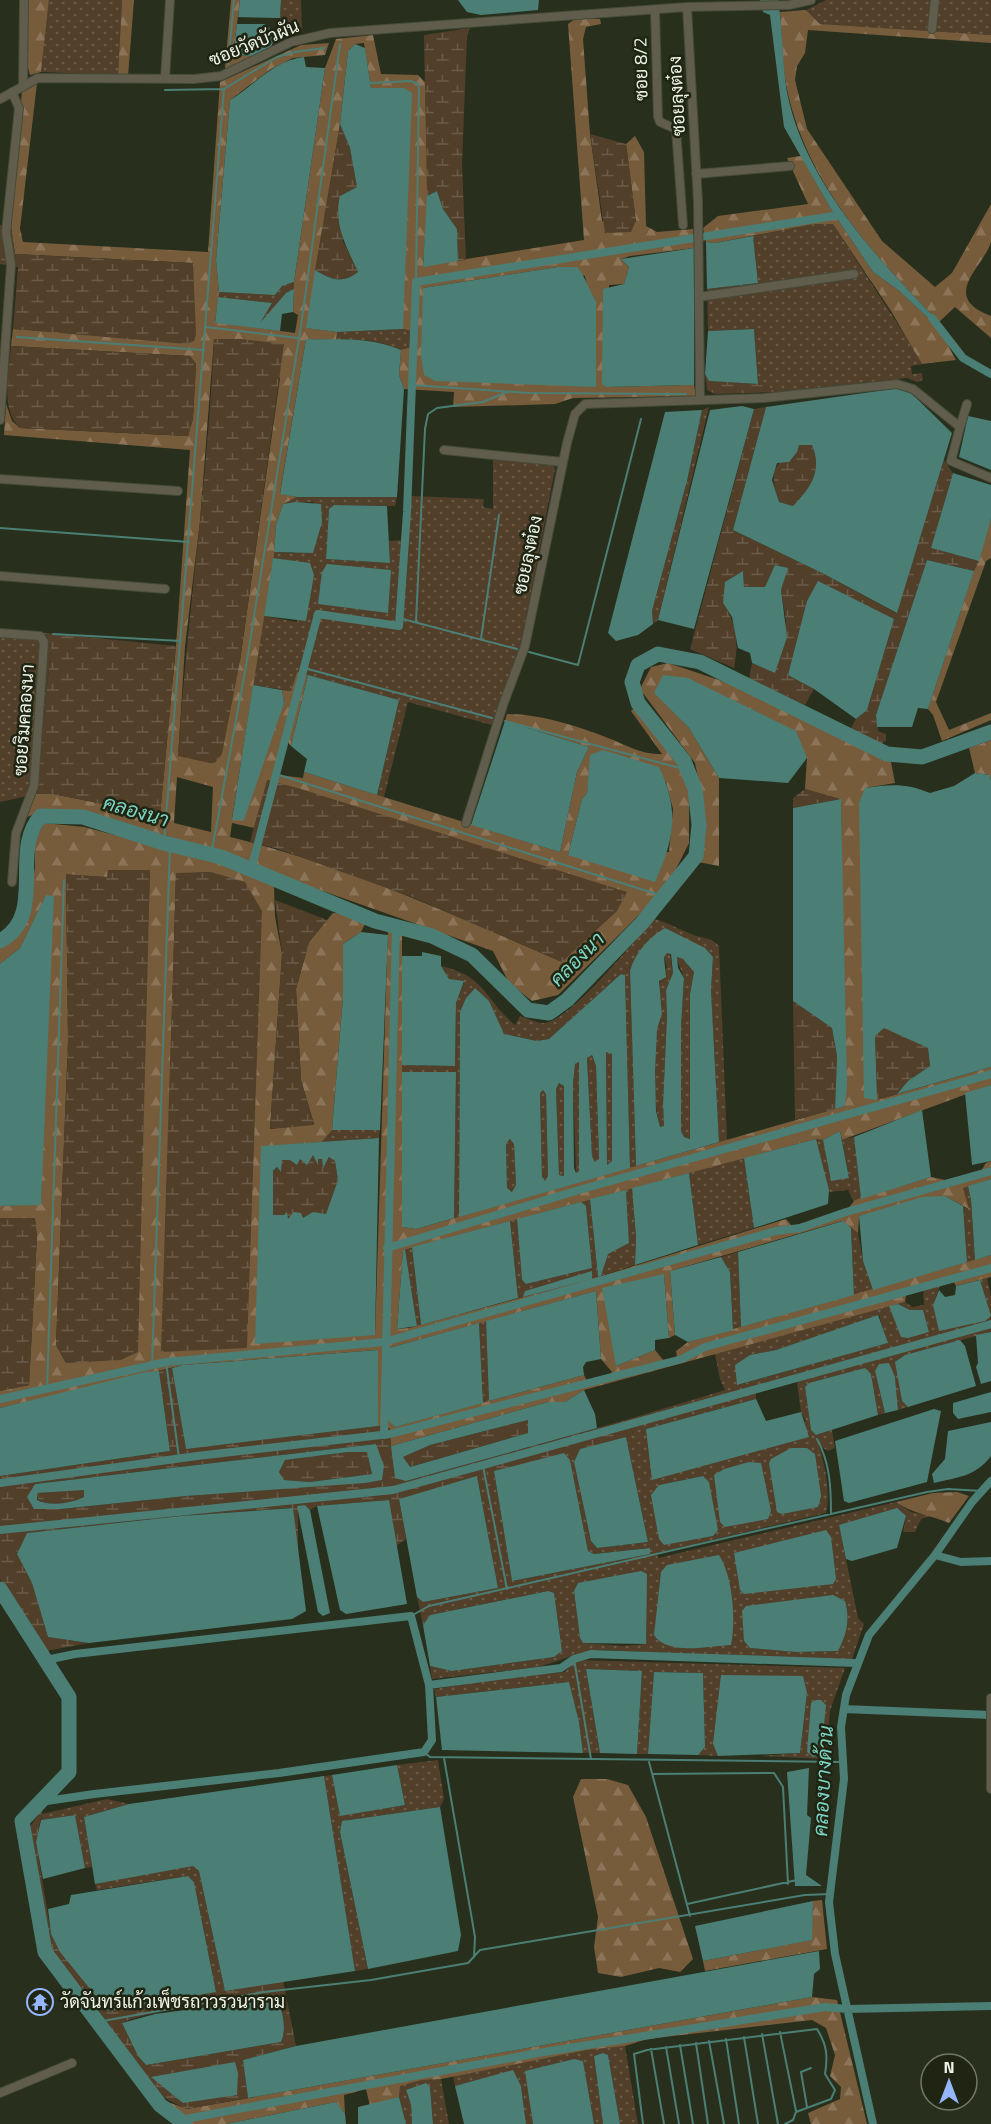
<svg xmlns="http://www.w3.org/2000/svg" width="991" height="2124" font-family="'Titillium Web',Sarabun,sans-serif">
  <defs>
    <pattern id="grass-dots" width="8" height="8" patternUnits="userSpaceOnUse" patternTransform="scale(1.5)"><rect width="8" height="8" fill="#513f2a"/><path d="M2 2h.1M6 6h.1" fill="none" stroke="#6a5b49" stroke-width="1.8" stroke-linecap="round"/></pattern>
    <pattern id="forest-firs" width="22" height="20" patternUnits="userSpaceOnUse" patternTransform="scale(1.5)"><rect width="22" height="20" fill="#775c3c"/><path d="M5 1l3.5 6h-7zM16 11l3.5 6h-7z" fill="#8b7458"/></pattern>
    <pattern id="wetland-marsh" width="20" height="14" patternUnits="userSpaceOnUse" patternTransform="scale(1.5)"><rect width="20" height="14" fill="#513f2a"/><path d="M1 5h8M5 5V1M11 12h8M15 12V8" fill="none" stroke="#6a5b49"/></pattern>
  </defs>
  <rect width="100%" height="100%" fill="#282f1c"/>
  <path fill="url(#grass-dots)" fill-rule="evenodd" d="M 49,0 L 122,0 L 118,75 L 41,72 Z
    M 281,0 L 301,0 L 302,31 L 283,36 L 280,18 Z
    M 826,0 L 991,0 L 991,35 L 820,24 L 806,10 Z
    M 814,224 L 833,224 L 912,346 L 922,364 L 911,366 L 912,374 L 922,373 L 923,380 L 917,382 L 907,378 L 781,392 L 758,384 L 754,329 L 708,331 L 707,289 L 758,283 L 753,236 Z
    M 294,282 L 294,289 L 286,293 L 257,328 L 271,303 L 218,297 L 219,292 L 275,295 L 282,286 Z
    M 403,329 L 417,331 L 411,347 L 401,350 C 379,340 360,339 336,340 L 337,332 Z
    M 709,407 L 658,620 L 653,624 L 652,611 L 687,481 L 702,410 Z
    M 493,458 L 554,464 L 555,469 L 519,654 L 492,725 L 408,702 L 384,797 L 377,795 L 399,700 L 297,672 L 291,691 L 253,685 L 264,616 L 297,622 L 310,564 L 273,558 L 274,552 L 294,553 L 314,502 L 283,504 L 297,497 L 397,497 L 395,506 L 334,505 L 329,509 L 326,559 L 390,563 L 389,541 L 403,540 L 411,496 L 484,499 L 483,507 L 493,509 Z
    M 0,629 L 46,633 L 51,647 L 36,794 L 0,802 Z
    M 654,919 C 667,922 676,928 689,933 C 700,939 710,936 719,946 L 727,1140 L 719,1142 L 711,990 L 713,957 L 665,928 L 630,971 L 636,1166 L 630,1168 L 625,975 L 621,974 L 549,1039 L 537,1041 L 504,1034 L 475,988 L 466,998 L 460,1013 L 459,1217 L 454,1218 L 456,1073 L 402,1072 L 402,1065 L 455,1066 L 456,1002 L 464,982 L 449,979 L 441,966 C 486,976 485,1000 515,1025 L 520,1016 C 527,1018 536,1023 543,1023 C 569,1023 635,940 654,919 Z
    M 666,952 L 670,954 L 673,973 L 666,990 L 667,1016 L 663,1104 L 664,1126 L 660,1127 C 653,1100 651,1056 657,1029 C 658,1024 661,1020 661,1016 C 665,994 651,993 667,967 L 664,957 Z
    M 676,957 L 683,959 L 694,972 L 690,994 L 691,1139 L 684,1137 L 681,1131 L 681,1027 L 684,978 Z
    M 606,1052 L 612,1054 L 612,1161 L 607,1165 Z
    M 591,1054 L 596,1066 L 599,1159 L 595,1163 L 592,1156 L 587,1057 Z
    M 579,1062 L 579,1171 L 576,1173 L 573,1084 L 575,1064 Z
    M 559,1083 L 564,1086 L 564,1176 L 559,1175 L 556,1089 Z
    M 543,1090 L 546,1094 L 548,1176 L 545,1182 L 542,1177 L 540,1093 Z
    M 332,1130 L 380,1130 L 379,1138 L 322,1142 Z
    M 854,1137 L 861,1199 L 854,1203 L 848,1190 L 829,1192 L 816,1139 L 823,1140 L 831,1180 L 849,1177 L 842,1140 Z
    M 510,1139 L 514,1143 L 516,1185 L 513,1192 L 507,1189 L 506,1142 Z
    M 744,1158 L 754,1228 L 698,1245 L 689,1173 Z
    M 968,1186 L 971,1200 L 975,1260 L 967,1262 L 963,1206 L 968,1209 L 963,1188 Z
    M 632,1188 L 636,1237 L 635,1265 L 601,1276 L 607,1254 L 629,1243 L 626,1190 Z
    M 590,1199 L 598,1277 L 592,1279 L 591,1272 L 525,1291 L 523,1297 L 518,1298 L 510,1221 L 517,1219 L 522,1280 L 526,1284 L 592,1268 L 586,1207 L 581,1202 Z
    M 851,1228 L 858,1233 L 863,1261 L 873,1290 L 854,1295 Z
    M 412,1247 L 421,1325 L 417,1326 L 405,1249 Z
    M 738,1252 L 741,1327 L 733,1330 L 730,1272 L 721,1257 Z
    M 987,1278 L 991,1297 L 991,1332 L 906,1355 L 896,1362 L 902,1401 L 908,1407 L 898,1410 L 895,1377 L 875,1371 L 885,1413 L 878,1415 L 871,1374 L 805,1387 L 811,1430 L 816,1435 L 832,1430 L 835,1448 L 828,1451 L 819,1445 C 825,1466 831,1492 826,1513 L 657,1553 L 658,1558 L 896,1502 L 911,1512 L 931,1516 L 921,1519 L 915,1532 L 903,1532 L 906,1516 L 839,1525 L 858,1618 L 864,1624 L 852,1659 L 845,1661 L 603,1650 L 584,1652 L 539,1667 L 432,1679 L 430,1666 L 452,1671 L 554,1657 L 562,1651 L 554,1594 L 548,1591 L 430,1615 L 423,1625 L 417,1597 L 423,1602 L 498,1588 L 477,1476 L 494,1471 L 512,1581 L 650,1554 L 649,1548 L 594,1554 L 588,1551 L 570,1460 L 564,1453 L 580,1449 L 574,1462 L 591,1541 L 597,1548 L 648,1542 L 626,1437 L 633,1435 L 629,1419 L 725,1390 L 720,1379 L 715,1354 L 889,1306 L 902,1337 L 929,1332 L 923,1311 L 910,1310 L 898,1304 L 905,1302 L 912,1307 L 924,1305 L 923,1290 L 940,1285 L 933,1305 L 990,1316 L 980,1280 ZM 879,1315 L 887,1343 L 738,1385 L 750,1355 L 776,1350 ZM 800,1380 L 797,1383 L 801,1412 L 806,1422 L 646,1429 L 756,1399 L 756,1393 ZM 703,1476 L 718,1530 L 713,1536 L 664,1544 L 659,1485 ZM 578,1583 L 586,1583 L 646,1644 L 624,1646 L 583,1643 L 580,1638 L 574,1591 ZM 744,1641 L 838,1651 L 796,1652 L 750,1648 Z
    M 486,1321 L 489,1401 L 483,1403 L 479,1323 Z
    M 575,1660 L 845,1668 L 830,1711 L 826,1759 L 760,1756 L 800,1753 L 807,1693 L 713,1744 L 718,1756 L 698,1755 L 705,1747 L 703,1673 L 654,1672 L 648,1754 L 637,1754 L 642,1671 L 586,1669 L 600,1753 L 583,1753 L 579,1722 L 569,1682 L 436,1697 L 434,1689 L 517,1676 L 565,1672 Z
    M 438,1760 L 444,1799 L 440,1807 L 342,1821 L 340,1832 L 368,1969 L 355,1971 L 324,1776 L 332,1775 L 340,1815 L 405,1805 L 397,1765 Z
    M 107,1799 L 129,1804 L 84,1817 L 92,1867 L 85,1868 L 75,1815 L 41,1820 L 42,1814 Z
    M 192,1865 L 199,1871 L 225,1991 L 216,1992 L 194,1882 L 188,1876 L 97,1890 L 95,1884 Z
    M 625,2046 L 638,2124 L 620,2124 L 608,2055 L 603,2053 L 594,2056 L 603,2124 L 594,2124 L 583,2061 L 574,2059 L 526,2071 L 533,2124 L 526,2124 L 521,2086 L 513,2071 L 455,2086 L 453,2076 L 587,2050 Z
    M 441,2079 L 449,2124 L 433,2124 L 430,2087 L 406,2090 L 411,2104 L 412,2124 L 406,2124 L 399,2097 L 400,2086 L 422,2080 Z"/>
  <path fill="url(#forest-firs)" fill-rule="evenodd" d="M 28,0 L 49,0 L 41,72 L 30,75 L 27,65 Z
    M 122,0 L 134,0 L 128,76 L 118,75 Z
    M 231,0 L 240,0 L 233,55 L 253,56 L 229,69 L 225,68 Z
    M 806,10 L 820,24 L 991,35 L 991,43 L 808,30 L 805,53 L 797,66 L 795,80 L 807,129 L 882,241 L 935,287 L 952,273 L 991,204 C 991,215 991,231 991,242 C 983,268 939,296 991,316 L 991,338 L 955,307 L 939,322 C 875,257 809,186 788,94 C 782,68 782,38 780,12 Z
    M 575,19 L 600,19 L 601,24 L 586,27 L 583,39 L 590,134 L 602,221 L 636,222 L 626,144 L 635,136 L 644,152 L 646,226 L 657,232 L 693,229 L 694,248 L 630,256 L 621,259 L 629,267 L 624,284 L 609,285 L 606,387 L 694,385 L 696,396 L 573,398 L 555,404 L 453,407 L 454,392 L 404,389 L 399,375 L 401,350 L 411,347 L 417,332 L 403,329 L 404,88 L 371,88 L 364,43 L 355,44 L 348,51 L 340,124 L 307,328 L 337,332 L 336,340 L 306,339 L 280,493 L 297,497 L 283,504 L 276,525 L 274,555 L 232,819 L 284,703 L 282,690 L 291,691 L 297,672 L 308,675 L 291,746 L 287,741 L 279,775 L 303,778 L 304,772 L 560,852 L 577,772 L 589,747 L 505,721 L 507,714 C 540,714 578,726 608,738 C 629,746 639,754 662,754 L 631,711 L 634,708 L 669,748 L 689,783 L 689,843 L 668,885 L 631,923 L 558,995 L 532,1001 L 509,983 L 493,951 L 164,835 L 75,811 L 50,810 L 26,817 L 36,794 L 53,794 L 160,815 L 176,646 L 190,450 L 4,435 L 6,404 L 12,421 L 20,428 L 188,436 L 193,419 L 196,364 L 190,356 L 11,346 L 13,329 L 48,331 L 193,263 L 15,254 L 11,227 L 22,90 L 37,83 L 20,229 L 23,242 L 208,252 L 220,82 L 301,45 L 329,43 L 325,55 L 293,58 L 271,69 L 230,100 L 216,260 L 219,292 L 215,322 L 295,333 L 298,315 L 293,312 L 294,282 L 325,68 L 336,39 L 373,35 L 381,74 L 418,75 L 425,82 L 429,182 L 423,266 L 584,240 L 568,24 ZM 558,267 L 585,276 L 588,290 L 596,301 L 596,387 L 423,288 ZM 214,339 L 280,378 L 240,661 L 178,757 L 185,646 L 200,521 ZM 591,755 L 666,782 L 673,809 L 669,852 L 568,855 L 582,799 L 587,793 ZM 177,777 L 213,787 L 211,832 L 174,823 ZM 268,780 L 562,962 C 454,915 345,865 230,837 L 232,823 L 254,828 Z
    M 801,156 L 832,211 L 873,272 L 898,290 L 939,328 L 956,360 L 922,364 L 891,311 L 833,224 L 814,224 L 715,243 L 706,242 L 703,228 L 718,216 L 808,204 L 787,158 Z
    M 991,519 L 991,558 L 986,561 L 936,702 L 949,730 L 991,713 L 991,720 L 942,741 L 933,715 L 928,709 Z
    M 668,663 L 734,685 L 891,762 L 895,783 L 865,788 L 877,1100 L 991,1067 L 991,1085 L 842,1140 L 840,1131 L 823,1140 L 816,1139 L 403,1250 L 397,1329 L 409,1328 L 605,1275 L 786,1219 L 792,1226 L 845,1212 L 855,1200 L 931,1177 L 945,1180 L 981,1171 L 986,1163 L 991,1161 L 991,1179 L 963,1188 L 969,1209 L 945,1196 L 859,1216 L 858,1233 L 842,1221 L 670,1271 L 675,1335 L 669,1338 L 664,1275 L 616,1366 L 655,1350 L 664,1361 L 677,1357 L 676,1351 L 688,1342 L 991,1255 L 991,1277 L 956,1286 L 953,1281 L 906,1295 L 905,1302 L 584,1390 L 565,1402 L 548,1402 L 391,1446 L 390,1429 L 378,1426 L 378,1350 L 183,1365 L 0,1408 L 0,1391 L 29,1385 L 37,1237 L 35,1219 L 0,1218 L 0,1206 L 41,1204 L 46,896 L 20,948 L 0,964 L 0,945 L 27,911 L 35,868 L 35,840 L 44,823 L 84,827 L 229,865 L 274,887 L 275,917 L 282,954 L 270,1129 L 314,1124 L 301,1080 L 296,989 L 309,942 L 333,913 L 349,914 L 365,924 L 361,932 L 343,944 L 343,997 L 332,1130 L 322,1142 L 261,1147 L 261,1167 L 375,1335 L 388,929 L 402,933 L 402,1227 L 416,1229 L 845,1106 L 841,800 L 805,789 L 807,758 L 655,693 L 689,728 L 719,778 L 719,866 L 698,862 L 704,805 L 695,763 L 640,689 L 651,667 ZM 150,870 L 144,1033 L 66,1363 L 56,1345 L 68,1041 L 66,875 L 107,877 ZM 211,872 L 162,1352 L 176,874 ZM 596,1291 L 601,1359 L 612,1372 L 609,1375 L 587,1381 L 584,1375 L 394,1427 L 389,1348 Z
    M 991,740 L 991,781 L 990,775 L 975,773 L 969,748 Z
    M 957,1492 L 969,1496 L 949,1523 C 930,1515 913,1514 896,1502 L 933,1493 Z
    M 581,1779 L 607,1779 L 628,1785 L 646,1817 L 693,1959 L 680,1972 L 659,1968 L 621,1977 L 598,1973 L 594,1947 L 598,1917 L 573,1797 Z
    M 822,1900 L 827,1949 L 705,1971 L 703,1961 L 811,1940 L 813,1901 Z
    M 812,1997 L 837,2000 L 867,2124 L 811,2124 L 808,2113 L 840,2099 L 841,2087 L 830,2076 L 835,2055 L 826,2028 L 812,2020 L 647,2039 L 625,2046 L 587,2050 L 441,2079 L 422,2080 L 400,2086 L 399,2097 L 370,2106 L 366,2089 L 344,2095 L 345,2114 L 336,2102 L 226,2124 L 191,2124 L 168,2108 L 168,2102 L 187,2109 Z"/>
  <path fill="url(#wetland-marsh)" fill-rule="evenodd" d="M 470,28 L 467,37 L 462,164 L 466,260 L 458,261 L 457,229 L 443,209 L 437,191 L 427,196 L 424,35 Z
    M 340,124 L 350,148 L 357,187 L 340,196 L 343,241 L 358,272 C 342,284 332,280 315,270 Z
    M 590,134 L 626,144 L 636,221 L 631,232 L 605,233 Z
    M 0,225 L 11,227 L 15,254 L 193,263 L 196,335 L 194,341 L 187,344 L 13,329 L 18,267 L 0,264 Z
    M 214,339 L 241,339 L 284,344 L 240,661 L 222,754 L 214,764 L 178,756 C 187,617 208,479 214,339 Z
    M 11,346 L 190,356 L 196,364 L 193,419 L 188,436 L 20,428 C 0,409 9,372 11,346 Z
    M 705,374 L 710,381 L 758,384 L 781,392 L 715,394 L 707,390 Z
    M 766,407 L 733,530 L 824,574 L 896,613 L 944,460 L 953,473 L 931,548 L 979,561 L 974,571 L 927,560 L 876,715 L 878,731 L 886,734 L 886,741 L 879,744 L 850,730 L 856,719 L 867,710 L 894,619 L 879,613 L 796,650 L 788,674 L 814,689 L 805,705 L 749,679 L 752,663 L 775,673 L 786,621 L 781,590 L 787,568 L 775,565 L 766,587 L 744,587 L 743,571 L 723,603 C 737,624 739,644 734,668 L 690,649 L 754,409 Z
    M 799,445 L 812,445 C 823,471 810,488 793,506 L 779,502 C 768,470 774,465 799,445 Z
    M 46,633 L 176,646 L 160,816 L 53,794 L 36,794 L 51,648 Z
    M 267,780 L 301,789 L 627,892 L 617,911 L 562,962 L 412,897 L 275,848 L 250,842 Z
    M 805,789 L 841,799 L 793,808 L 793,798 Z
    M 108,870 L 150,870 L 138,1352 L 121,1360 L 66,1363 L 56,1345 L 68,1041 L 66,874 L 107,877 Z
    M 211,872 L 245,882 L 262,911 L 247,1348 L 161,1352 L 176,873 Z
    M 275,900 L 327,920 L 309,942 L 296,989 L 301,1080 L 314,1125 L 270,1129 L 282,954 Z
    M 793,1001 L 832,1028 L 837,1056 L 835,1109 L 795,1120 Z
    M 884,1027 L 928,1048 L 930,1066 L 908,1081 L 897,1094 L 877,1100 L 875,1035 Z
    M 313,1154 L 318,1163 L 318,1159 L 322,1158 L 323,1166 L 330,1157 L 335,1161 L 338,1180 L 326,1215 L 288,1220 L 284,1215 L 273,1215 L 273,1172 L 277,1167 L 280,1171 L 281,1160 Z
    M 0,1218 L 35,1218 L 37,1237 L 29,1385 L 0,1391 Z
    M 172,1368 L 186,1448 L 378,1426 L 390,1428 L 391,1446 L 406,1481 L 629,1419 L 633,1435 L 399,1499 L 406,1539 L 396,1546 L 388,1500 L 317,1506 L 310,1510 L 305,1505 L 298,1506 L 298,1557 L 293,1508 L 289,1508 L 181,1516 L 27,1533 L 17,1554 L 32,1583 L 48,1637 L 89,1643 L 46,1651 L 0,1579 L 0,1476 L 170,1451 L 159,1371 ZM 376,1444 L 382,1480 L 186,1496 L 61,1509 L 34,1509 L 34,1484 Z
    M 528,1420 L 528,1433 L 409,1467 L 403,1457 L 430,1445 Z
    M 348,1452 L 367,1452 L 372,1474 L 310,1482 L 283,1480 L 279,1472 L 285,1460 Z
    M 84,1489 L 84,1497 C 72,1503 50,1507 38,1500 L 37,1493 Z
    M 43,1808 L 36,1842 L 51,1934 L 108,2011 L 283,1980 L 296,2046 L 243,2060 L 248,2098 L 186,2109 L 157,2094 L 91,1999 L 48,1949 L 29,1828 ZM 276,1998 C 283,2010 287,2029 281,2042 L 146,2065 L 138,2056 L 122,2023 C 155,2007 236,2003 276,1998 Z"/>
  <path fill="#4b7f75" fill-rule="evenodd" d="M 240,0 L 281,0 L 280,18 L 238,17 Z
    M 458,0 L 539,0 L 538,10 L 481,15 L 467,12 Z
    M 760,0 L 778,0 C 783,30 782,62 787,92 C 804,181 878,260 939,322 L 939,328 L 898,290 L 873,272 L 832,211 L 784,127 L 770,15 L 763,12 Z
    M 237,24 L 266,24 L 276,36 L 270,49 L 253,56 L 233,55 Z
    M 355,44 L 365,48 L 371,88 L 404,88 L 412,93 L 403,329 L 337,332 L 306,328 L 315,270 C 332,280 342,284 358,272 C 347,248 333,224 340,196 L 357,187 L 350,148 L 340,124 L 348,51 Z
    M 304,57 L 306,67 L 325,68 L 294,282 L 282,286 L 275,295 L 219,292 L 216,260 L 230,100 C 255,85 274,60 304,57 Z
    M 437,191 L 443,209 L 457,229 L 458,261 L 423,267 L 427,196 Z
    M 753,236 L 758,283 L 707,289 L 706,242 L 715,243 Z
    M 694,248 L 694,385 L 606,387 L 602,384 L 603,289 L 624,284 L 629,267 L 621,259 Z
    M 558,267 L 577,267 C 586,277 588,289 596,301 L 596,387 L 435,381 L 424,375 L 421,356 L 423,288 Z
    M 294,289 L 293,312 L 282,314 L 280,331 L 215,323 L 218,297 L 272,303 L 260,323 L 286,293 Z
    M 754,329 L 758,384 L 709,381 L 705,374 L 708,331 Z
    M 306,339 C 339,340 370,336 401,350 L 399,375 L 404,389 L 397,497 L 297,497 L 280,494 Z
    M 899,388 L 911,393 L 952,433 L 897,613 L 824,574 L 733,530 L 766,407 ZM 799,445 L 812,445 C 823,471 810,488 793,506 L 779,502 L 772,480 L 777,463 L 789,462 L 797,452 Z
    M 742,406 L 754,409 L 694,629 L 658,620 L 710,410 Z
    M 702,410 L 687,481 L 652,611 L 653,624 L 638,635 L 616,641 L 608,633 L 665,412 Z
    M 968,416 L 991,421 L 991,470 L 959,457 Z
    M 953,473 L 991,485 L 991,519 L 979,561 L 931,548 Z
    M 295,502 L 321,504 L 322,522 L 313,553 L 274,552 L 276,525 L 283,504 Z
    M 334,505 L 387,506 L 390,563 L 326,559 L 329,509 Z
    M 273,558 L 310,563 L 314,575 L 306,621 L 264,616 Z
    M 927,560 L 974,571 L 928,709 L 918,708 L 912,727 L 877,727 L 876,715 Z
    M 327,564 L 391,570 L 388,613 L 318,604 L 322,572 Z
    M 775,565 L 788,568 L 781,590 L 787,637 L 775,673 L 752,663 L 750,653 L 738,648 L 732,617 L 723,603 L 725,582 L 743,571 L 744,587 L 765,587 Z
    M 818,581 L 894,619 L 867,710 L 856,719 L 814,689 L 788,675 L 807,601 Z
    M 308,675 L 399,700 L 377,795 L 304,772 L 307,759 L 291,746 Z
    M 663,675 L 688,678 L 796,731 L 807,758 L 788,783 L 719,778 L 689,728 L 654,693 Z
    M 253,685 L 282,690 L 284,703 L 244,820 L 232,820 Z
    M 505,721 L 589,747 L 577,772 L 560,852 L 471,825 Z
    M 603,750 L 659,767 C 680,810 674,840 655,882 L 568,855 L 582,799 L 587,793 L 590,755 Z
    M 975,773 L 990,775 L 991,781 L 991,1067 L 897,1094 L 908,1081 L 930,1066 L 928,1048 L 884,1028 L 875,1036 L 877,1100 L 864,1098 L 859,803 L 865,788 C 890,784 907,783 930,793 L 954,786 Z
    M 841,799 L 847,1086 L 845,1106 L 835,1109 L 837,1056 L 832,1028 L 793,1001 L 793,808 Z
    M 46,895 L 54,896 L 41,1205 L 0,1206 L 0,964 L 20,948 Z
    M 665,928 L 705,948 L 713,957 L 711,990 L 719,1142 L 636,1166 L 630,971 C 635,953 649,937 665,928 ZM 667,953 L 671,954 L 673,973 L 666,990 L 667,1016 L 663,1104 L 664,1126 L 660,1127 L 656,1111 L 655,1072 L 657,1029 L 662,1014 L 659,981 L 666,977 L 664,957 ZM 677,957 L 683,959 L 694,972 L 690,994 L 690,1139 L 684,1137 L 681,1131 L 681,1027 L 684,978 L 678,968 Z
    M 361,932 L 388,935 L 380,1130 L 332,1130 L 343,997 L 343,944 Z
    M 422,952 L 441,956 L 441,966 L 449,979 L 464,981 L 456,1003 L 455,1066 L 402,1065 L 402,956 L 422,956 Z
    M 621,974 L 625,975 L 630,1168 L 459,1217 L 460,1012 L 466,998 L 475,988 L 489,1001 L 504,1034 L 537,1041 L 549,1039 ZM 606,1052 L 612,1054 L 612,1161 L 607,1165 ZM 592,1055 L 596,1066 L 599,1159 L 595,1162 L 592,1156 L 587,1058 ZM 579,1062 L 579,1171 L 576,1173 L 574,1168 L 573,1084 L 575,1064 ZM 559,1083 L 564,1086 L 564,1176 L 559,1175 L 556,1089 ZM 543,1090 L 546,1094 L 548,1176 L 545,1181 L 542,1177 L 540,1093 ZM 510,1139 L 514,1144 L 516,1185 L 512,1192 L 507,1188 L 506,1143 Z
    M 402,1072 L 456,1072 L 454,1218 L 416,1229 L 402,1227 Z
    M 991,1085 L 991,1161 L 972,1165 L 965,1093 Z
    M 922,1110 L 931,1177 L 861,1199 L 854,1137 Z
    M 840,1131 L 849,1178 L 831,1181 L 823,1140 Z
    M 379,1138 L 375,1335 L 255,1344 L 261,1146 ZM 313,1155 L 318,1165 L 318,1159 L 322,1159 L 323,1168 L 329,1157 L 335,1161 L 338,1180 L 326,1214 L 313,1212 L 303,1218 L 301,1213 L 294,1212 L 288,1219 L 287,1212 L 284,1215 L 273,1215 L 273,1171 L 277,1167 L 281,1172 L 282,1160 L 290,1160 L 297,1165 L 300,1159 L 307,1165 Z
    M 816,1139 L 829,1190 L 828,1204 L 754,1228 L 744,1158 Z
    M 689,1173 L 698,1245 L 635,1265 L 636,1237 L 632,1188 Z
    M 991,1179 L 991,1255 L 975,1260 L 971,1200 L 968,1186 Z
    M 626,1190 L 629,1243 L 608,1254 L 601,1276 L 598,1277 L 590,1199 Z
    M 945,1196 L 963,1206 L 967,1262 L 873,1290 L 863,1261 L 859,1216 L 922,1197 Z
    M 581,1202 L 586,1206 L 592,1268 L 526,1284 L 522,1280 L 517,1219 Z
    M 510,1221 L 518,1298 L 421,1325 L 412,1247 Z
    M 843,1221 L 851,1228 L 854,1295 L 741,1327 L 738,1252 Z
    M 405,1249 L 417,1326 L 397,1329 L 403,1250 Z
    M 721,1257 L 730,1272 L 733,1330 L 688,1342 L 675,1335 L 670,1271 Z
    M 592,1271 L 592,1279 L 523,1297 L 525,1291 Z
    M 664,1274 L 669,1338 L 655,1340 L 655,1350 L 616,1366 L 602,1288 Z
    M 980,1280 L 991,1316 L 985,1321 L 939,1331 L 933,1305 L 939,1290 L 945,1297 L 955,1295 L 956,1286 Z
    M 596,1291 L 601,1359 L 586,1362 L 583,1367 L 584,1375 L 489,1401 L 486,1321 Z
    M 898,1304 L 910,1310 L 923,1310 L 929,1332 L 908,1338 L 901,1337 L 889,1306 Z
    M 878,1315 L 888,1343 L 737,1385 L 735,1365 L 750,1355 L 776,1350 Z
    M 479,1323 L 483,1403 L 395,1427 L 388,1420 L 389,1348 Z
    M 991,1332 L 991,1381 L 981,1384 L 976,1367 L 978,1363 L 976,1335 Z
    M 960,1340 L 965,1346 L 976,1386 L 908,1407 L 902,1401 L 895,1362 L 905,1355 Z
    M 378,1350 L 378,1426 L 186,1449 L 172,1368 L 183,1365 Z
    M 889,1363 L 895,1377 L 898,1410 L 885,1413 L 875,1371 L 879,1364 Z
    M 865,1368 L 871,1374 L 878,1415 L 816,1435 L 811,1430 L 805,1387 L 809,1383 Z
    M 159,1371 L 170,1451 L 0,1476 L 0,1408 L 145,1372 Z
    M 584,1390 L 595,1414 L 597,1428 L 406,1481 L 395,1478 L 391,1446 L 548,1402 L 565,1402 ZM 528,1420 L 528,1433 L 410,1467 L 403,1457 L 430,1445 Z
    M 991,1392 L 991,1412 L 958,1419 L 953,1413 L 953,1403 Z
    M 756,1399 L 766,1421 L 801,1412 L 809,1437 L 652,1480 L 646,1429 Z
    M 934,1409 L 941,1411 L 927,1482 L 849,1503 L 844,1501 L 835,1441 Z
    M 991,1422 L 991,1456 C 975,1477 958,1477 934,1483 L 932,1474 L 945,1459 L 948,1431 Z
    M 626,1437 L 648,1542 L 597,1548 L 591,1541 L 574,1462 L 580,1449 Z
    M 376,1444 L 384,1466 L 382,1480 L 365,1483 L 186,1496 L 61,1509 L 34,1509 L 27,1497 L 35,1484 ZM 348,1452 L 367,1452 L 372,1474 L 310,1482 L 284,1480 L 279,1472 L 285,1460 ZM 84,1490 L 84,1497 C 72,1503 50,1507 37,1500 L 37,1493 Z
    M 791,1448 L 807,1448 L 815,1454 L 821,1496 L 818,1507 L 782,1514 L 777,1512 L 769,1463 L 771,1459 Z
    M 564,1453 L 570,1460 L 588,1551 L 594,1554 L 650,1548 L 650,1554 L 512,1581 L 494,1471 Z
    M 749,1462 L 761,1463 L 771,1511 L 768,1519 L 725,1527 L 720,1522 L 714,1475 L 724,1469 Z
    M 477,1476 L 498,1588 L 423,1602 L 417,1597 L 399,1499 Z
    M 703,1476 L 709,1482 L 718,1530 L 713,1536 L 664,1545 L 659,1539 L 651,1495 L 659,1485 Z
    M 389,1500 L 407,1604 L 346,1614 L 340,1610 L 317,1506 Z
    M 305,1505 L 310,1510 L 330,1613 L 323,1616 L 318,1612 L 297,1506 Z
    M 293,1508 L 306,1611 L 292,1619 L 89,1643 L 48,1637 L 32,1583 L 17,1554 L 27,1533 L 181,1516 Z
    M 897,1508 L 906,1516 L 897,1548 L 852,1561 L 846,1559 L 839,1525 Z
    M 826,1530 L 831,1537 L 836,1579 L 833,1584 L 744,1594 L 740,1590 L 734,1553 Z
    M 719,1555 C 733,1577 736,1620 731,1645 C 710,1646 667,1656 654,1635 L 661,1572 L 667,1565 Z
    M 641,1571 L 647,1574 L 646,1644 L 583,1643 L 580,1638 L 574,1591 L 578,1583 Z
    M 548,1591 L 554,1593 L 562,1651 L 554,1657 L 452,1671 L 430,1666 L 423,1625 L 430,1615 Z
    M 833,1595 L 845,1601 C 850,1619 847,1634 838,1651 L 796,1652 L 750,1648 L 744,1641 L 742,1611 L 746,1606 Z
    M 586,1669 L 642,1671 L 637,1754 L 600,1753 Z
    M 654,1672 L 703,1673 L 705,1747 L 698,1755 L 648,1754 Z
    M 721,1675 L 803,1676 L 807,1693 L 800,1753 L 718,1756 L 713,1744 Z
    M 569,1682 L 579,1722 L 583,1753 L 442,1750 L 436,1697 Z
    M 816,1700 L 821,1700 L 826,1705 L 821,1755 L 813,1757 L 807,1752 L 811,1703 Z
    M 397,1765 L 405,1805 L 340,1816 L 332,1775 Z
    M 809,1768 L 807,1815 L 811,1818 L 806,1875 L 822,1886 L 795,1886 L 787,1772 Z
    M 324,1776 L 355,1971 L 225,1991 L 199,1871 L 193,1866 L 95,1884 L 84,1817 L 129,1804 Z
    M 440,1807 L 461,1935 L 458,1951 L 368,1969 L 340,1832 L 342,1821 Z
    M 75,1815 L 85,1868 L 43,1879 L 36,1842 L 41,1820 Z
    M 188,1876 L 194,1882 L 216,1992 L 108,2011 L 60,1952 L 51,1934 L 48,1909 L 69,1904 L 71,1895 Z
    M 813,1901 L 812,1940 L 703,1961 L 695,1926 Z
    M 819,1951 L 820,1969 L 814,1974 L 812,1997 L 248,2098 L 243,2060 L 296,2046 Z
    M 276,1998 C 283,2010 287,2029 281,2042 L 164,2062 L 146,2065 L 138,2056 L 122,2023 L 155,2014 Z
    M 603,2053 L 608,2055 L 620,2124 L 603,2124 L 594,2056 Z
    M 574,2059 L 583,2061 L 594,2124 L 533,2124 L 525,2071 Z
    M 235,2062 L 238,2073 L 237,2095 L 183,2103 L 151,2077 Z
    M 513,2070 L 521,2086 L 526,2124 L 464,2124 L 455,2086 Z
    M 426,2083 L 430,2087 L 433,2124 L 412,2124 L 411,2104 L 406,2090 Z
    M 399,2097 L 406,2124 L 358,2124 L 358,2107 Z
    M 336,2102 L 345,2114 L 346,2124 L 226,2124 Z"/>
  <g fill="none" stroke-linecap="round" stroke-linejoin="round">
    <path stroke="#4b7f75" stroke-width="2" d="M 228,64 L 234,0
      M 370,83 L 411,81 L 419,85 L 416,282
      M 165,90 L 224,89 L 277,57 L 294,52 L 325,48
      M 206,327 L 298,338
      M 17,337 L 204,350
      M 412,385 L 529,393 L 686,394
      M 0,528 L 189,542
      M 399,618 L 517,649
      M 416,622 L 425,429 L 428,414 L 437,408 L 483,402 L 507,392
      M 53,634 L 181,641
      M 481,639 L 499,515
      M 529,652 L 578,665 L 641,419
      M 304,668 L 492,718
      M 505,721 L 687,770
      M 276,774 L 666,897
      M 164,843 L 224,89
      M 211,855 L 246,666 L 301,326 L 340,44
      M 166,1362 L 179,1458
      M 152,1366 L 170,845
      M 47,1389 L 64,880
      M 817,1439 C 830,1463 831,1487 831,1514
      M 483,1466 L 507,1589
      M 411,1616 L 429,1606 L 927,1492 L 948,1489 L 982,1491
      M 574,1659 L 591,1759
      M 424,1752 L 430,1757 L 842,1762
      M 444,1758 L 475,1937 L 474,1957
      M 649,1762 L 690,1916
      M 652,1774 L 774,1773 L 783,1787 L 788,1884
      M 687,1904 L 797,1880
      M 97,2022 L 264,1992 L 371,1980 L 468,1963 L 480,1950 L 805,1895 L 830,1894
      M 780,2032 L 796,2111
      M 762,2034 L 778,2124
      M 744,2037 L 758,2124
      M 726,2039 L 739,2124
      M 709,2041 L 724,2124
      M 696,2043 L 708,2124
      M 680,2045 L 693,2124
      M 666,2047 L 679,2124
      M 651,2049 L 664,2124
      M 807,2107 L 801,2072 L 811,2068
      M 643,2124 L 634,2054 L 647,2050 L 817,2029 C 827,2045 828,2056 825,2074 L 835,2090 L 831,2099 L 796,2112 L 793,2120 L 785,2124"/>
    <path stroke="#4b7f75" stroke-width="8" d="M 932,318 L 963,358 L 991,374
      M 251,870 L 318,614 L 399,626 L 407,512 L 416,282 L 840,215
      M 387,1248 L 579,1190 L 991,1074
      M 0,1399 L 166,1362 L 384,1342 L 776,1231 L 800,1228 L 846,1212 L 991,1171
      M 384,1435 L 396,926
      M 0,1483 L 197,1456 L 390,1434 L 682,1359 L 705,1347 L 991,1268
      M 0,1530 L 393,1490 L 991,1324
      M 935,1555 L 961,1562 L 991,1561
      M 46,1660 L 75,1654 L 411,1616 L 429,1685 L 561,1668 L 574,1659 L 591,1654 L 856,1663
      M 844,1709 L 991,1715
      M 40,1802 L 94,1794 L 279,1773 L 424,1752 L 432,1740 L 429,1685
      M 180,2120 L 538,2053 L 825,2007 L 847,2009 L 991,2006
      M 873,2124 L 835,1954 L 829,1902 L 844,1779 L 841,1727 L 846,1695 L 869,1635 L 935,1555 L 972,1502 L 991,1481"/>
    <path stroke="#4b7f75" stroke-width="15" d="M 0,941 C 48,915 9,850 41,816 L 83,817 L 164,843 L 221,857 L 375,921 L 432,936 L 472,955 L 528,1010 L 549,1013 L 567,1000 L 642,923 L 696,856 L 699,825 L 695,789 L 684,761 L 638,703 L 632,682 L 638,665 L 658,654 L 700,662 L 887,754 L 922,757 L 991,732
      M 0,1589 L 69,1697 L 69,1772 L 22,1821 L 45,1952 L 160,2105 L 185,2124"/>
    <defs>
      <path id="minor" d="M 687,7 L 698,202 L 700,400
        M 655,10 L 658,117 L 660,122 L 676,129 L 683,225
        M 932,29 L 935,0
        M 165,79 L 170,0
        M 23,87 L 24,0
        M 0,99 L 38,78 L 194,79 L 221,76 L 291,42 L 330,33 L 687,7 L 789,5 L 811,0
        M 696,174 L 790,166
        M 699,297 L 854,274
        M 0,420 L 11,265 L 6,232 L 19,108 L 12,92
        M 960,427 L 967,404
        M 444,450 L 563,462
        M 0,479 L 178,491
        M 0,576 L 165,589
        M 0,633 L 40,636 L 44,642 L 34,786 L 16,833 L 12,882
        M 466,823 L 503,705 L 525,646 L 567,443 L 575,414 L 585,404 L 764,398 L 897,384 L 913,389 L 960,427 L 951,461 L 991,478
        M 991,1698 L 991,1789
        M 0,2093 L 72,2063"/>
    </defs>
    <use href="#minor" stroke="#444b39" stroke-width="10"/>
    <use href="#minor" stroke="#615d4d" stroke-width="8"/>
  </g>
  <defs>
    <symbol id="temple-ring" viewBox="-11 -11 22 22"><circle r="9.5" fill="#1f2512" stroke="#95b6fd" stroke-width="1.5"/><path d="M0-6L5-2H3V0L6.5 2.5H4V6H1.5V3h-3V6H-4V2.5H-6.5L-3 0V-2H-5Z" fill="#95b6fd"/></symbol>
  </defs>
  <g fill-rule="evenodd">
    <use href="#temple-ring" x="25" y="1987" width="30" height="30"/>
  </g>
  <g text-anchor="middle" stroke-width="5" stroke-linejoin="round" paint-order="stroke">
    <g font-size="18" fill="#eff4e8" stroke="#1f2512">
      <text transform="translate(254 43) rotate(-22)" y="6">ซอยวัดบัวผัน</text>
      <text transform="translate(641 69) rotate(-91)" y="6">ซอย 8/2</text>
      <text transform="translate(677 96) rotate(-93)" y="6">ซอยลุงต๋อง</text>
      <text transform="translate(528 555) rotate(-78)" y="6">ซอยลุงต๋อง</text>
      <text transform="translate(24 720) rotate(-86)" y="6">ซอยริมคลองนา</text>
    </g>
    <g font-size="18" fill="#eff4e8" stroke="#1f2512" text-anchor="start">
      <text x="60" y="2008">วัดจันทร์แก้วเพ็ชรถาวรวนาราม</text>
    </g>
    <g font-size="20" font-style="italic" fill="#7dd4c4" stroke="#1f2512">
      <text transform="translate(136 811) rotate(16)" y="7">คลองนา</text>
      <text transform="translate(577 959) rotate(-45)" y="7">คลองนา</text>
      <text transform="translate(823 1781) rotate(-87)" y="7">คลองบางด้วน</text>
    </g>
  </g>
  <g transform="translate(949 2082)"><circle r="28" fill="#1f2512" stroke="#727868" stroke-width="1.5"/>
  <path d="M0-4.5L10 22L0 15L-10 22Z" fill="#95b6fd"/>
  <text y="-9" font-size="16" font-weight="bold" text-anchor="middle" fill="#eff4e8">N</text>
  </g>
</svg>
